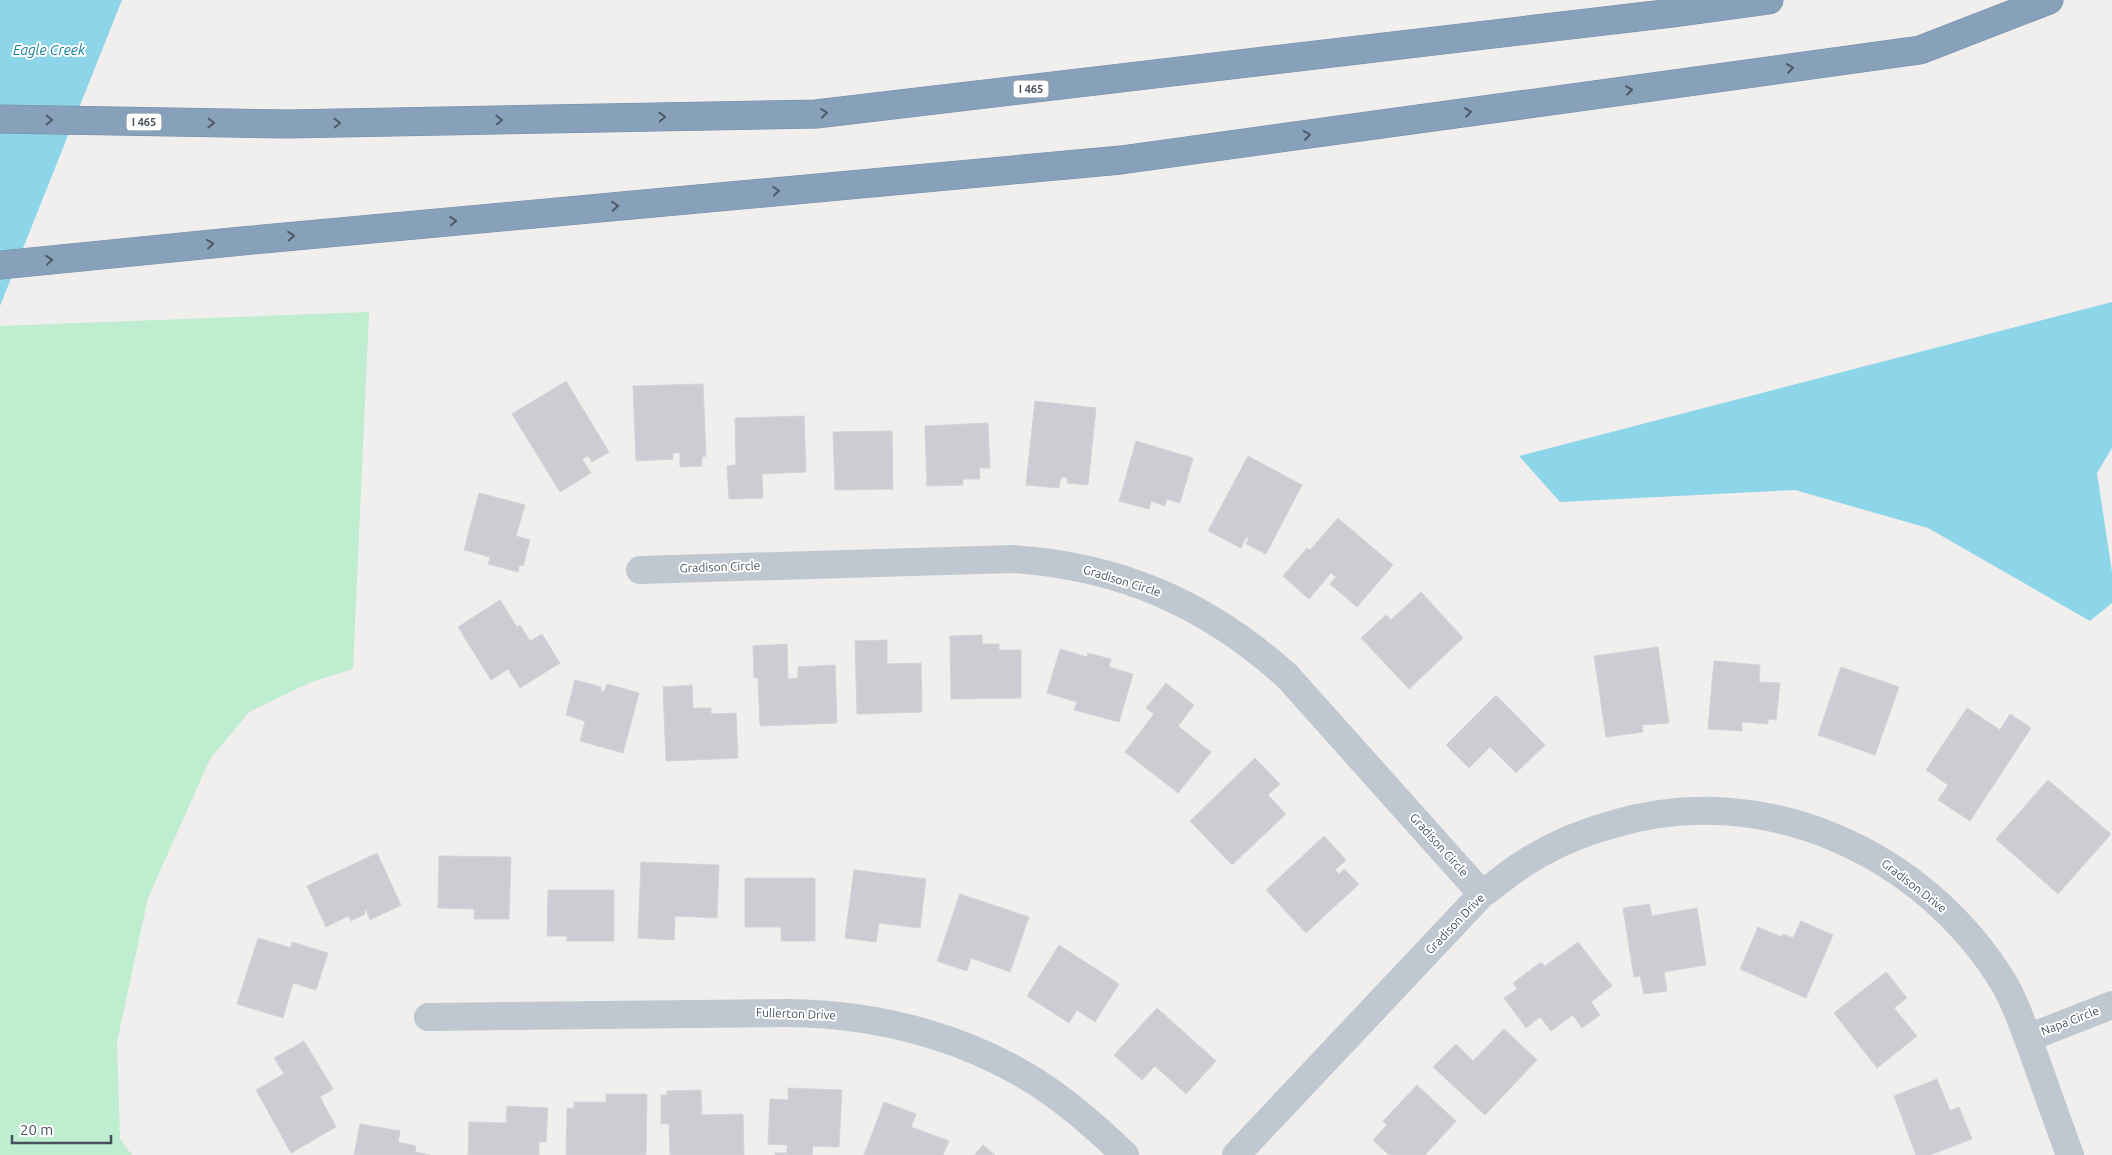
<svg xmlns="http://www.w3.org/2000/svg" width="2112" height="1155" font-family="Ubuntu,sans-serif">
  <rect width="100%" height="100%" fill="#f1eeee"/>
  <path fill="#beedd0" d="M 369,312 L 353,669 L 311,682 L 249,712 L 210,759 L 148,898 L 117,1042 L 120,1139 L 132,1155 L 0,1155 L 0,326 Z"/>
  <path fill="#8dd5e8" d="M 0,0 L 122,0 L 0,306 Z
    M 2112,302 L 2112,448 L 2097,473 L 2112,572 L 2112,603 L 2090,621 L 1928,528 L 1795,490 L 1560,502 L 1519,456 Z"/>
  <path fill="#cbcdd3" stroke="#d2d4d9" d="M 566,381 L 609,452 L 592,462 L 588,456 L 582,459 L 591,473 L 560,492 L 512,414 Z
    M 703,384 L 706,456 L 702,457 L 702,466 L 680,467 L 680,453 L 673,453 L 673,459 L 636,461 L 633,386 Z
    M 1035,401 L 1096,408 L 1088,485 L 1067,483 L 1068,478 L 1061,477 L 1059,488 L 1026,485 Z
    M 804,416 L 806,472 L 762,474 L 763,498 L 729,499 L 727,466 L 736,465 L 735,418 Z
    M 988,423 L 990,468 L 979,468 L 980,479 L 963,479 L 963,485 L 927,486 L 925,426 Z
    M 892,431 L 893,489 L 835,490 L 833,432 Z
    M 1136,441 L 1193,458 L 1180,503 L 1167,499 L 1165,506 L 1151,501 L 1149,509 L 1119,501 Z
    M 1248,456 L 1302,485 L 1266,554 L 1246,544 L 1249,538 L 1246,537 L 1241,548 L 1208,531 Z
    M 479,493 L 525,505 L 516,536 L 530,540 L 523,566 L 519,565 L 518,572 L 488,564 L 490,557 L 464,550 Z
    M 1338,518 L 1393,565 L 1357,607 L 1330,584 L 1336,577 L 1331,573 L 1309,599 L 1283,576 L 1307,548 L 1310,550 Z
    M 1421,592 L 1463,638 L 1409,689 L 1361,638 L 1386,615 L 1391,620 Z
    M 500,600 L 517,627 L 520,625 L 530,641 L 542,634 L 560,663 L 520,688 L 508,669 L 491,680 L 458,627 Z
    M 982,635 L 982,644 L 999,644 L 999,650 L 1021,650 L 1021,698 L 951,699 L 950,636 Z
    M 887,640 L 887,664 L 921,663 L 922,712 L 857,714 L 855,641 Z
    M 787,644 L 788,679 L 798,678 L 798,667 L 835,665 L 837,723 L 760,726 L 758,678 L 754,678 L 753,646 Z
    M 1658,647 L 1669,723 L 1642,725 L 1643,732 L 1606,737 L 1594,656 Z
    M 1060,649 L 1087,657 L 1088,653 L 1111,659 L 1109,667 L 1133,674 L 1119,722 L 1074,710 L 1077,702 L 1047,693 Z
    M 1714,661 L 1760,665 L 1759,682 L 1780,683 L 1776,720 L 1768,719 L 1768,724 L 1742,722 L 1742,731 L 1708,729 Z
    M 1841,667 L 1899,687 L 1875,755 L 1818,735 Z
    M 575,680 L 601,687 L 601,691 L 604,692 L 607,684 L 639,693 L 623,753 L 580,741 L 585,721 L 566,715 Z
    M 1166,683 L 1194,705 L 1178,726 L 1211,752 L 1178,793 L 1125,752 L 1154,714 L 1146,708 Z
    M 692,685 L 693,708 L 711,708 L 711,714 L 736,713 L 738,758 L 666,761 L 663,687 Z
    M 1496,695 L 1545,745 L 1516,773 L 1490,747 L 1469,768 L 1446,745 Z
    M 1967,708 L 2000,730 L 2010,714 L 2031,728 L 1970,821 L 1938,800 L 1948,785 L 1926,770 Z
    M 1255,758 L 1280,784 L 1268,795 L 1286,814 L 1232,865 L 1190,821 Z
    M 2048,780 L 2111,834 L 2058,894 L 1996,839 Z
    M 1324,836 L 1346,860 L 1335,870 L 1339,874 L 1344,869 L 1359,884 L 1306,933 L 1266,890 Z
    M 377,853 L 401,905 L 370,920 L 366,910 L 364,911 L 365,914 L 351,921 L 348,916 L 326,927 L 307,886 Z
    M 439,856 L 511,857 L 509,919 L 474,919 L 474,909 L 438,908 Z
    M 641,862 L 719,865 L 717,918 L 675,916 L 674,940 L 638,938 Z
    M 854,870 L 926,879 L 920,928 L 879,923 L 876,942 L 845,938 Z
    M 745,878 L 815,878 L 815,941 L 781,941 L 781,927 L 745,927 Z
    M 548,890 L 614,890 L 614,941 L 567,941 L 567,936 L 547,936 Z
    M 960,894 L 1029,917 L 1010,972 L 971,958 L 967,971 L 937,961 Z
    M 1649,904 L 1652,916 L 1697,908 L 1706,965 L 1664,972 L 1667,991 L 1644,994 L 1640,976 L 1634,977 L 1623,908 Z
    M 1801,921 L 1833,935 L 1806,998 L 1740,969 L 1758,927 L 1782,937 L 1783,934 L 1793,938 Z
    M 258,938 L 291,948 L 292,942 L 328,953 L 316,990 L 293,983 L 283,1018 L 237,1004 Z
    M 1578,942 L 1612,986 L 1591,1002 L 1600,1015 L 1582,1028 L 1573,1015 L 1551,1031 L 1540,1017 L 1526,1028 L 1504,998 L 1517,989 L 1513,983 L 1541,962 L 1545,966 Z
    M 1059,945 L 1119,984 L 1095,1022 L 1077,1010 L 1069,1023 L 1027,996 Z
    M 1886,972 L 1907,998 L 1894,1008 L 1917,1036 L 1877,1068 L 1834,1013 Z
    M 1157,1008 L 1216,1061 L 1186,1094 L 1155,1066 L 1142,1080 L 1114,1055 Z
    M 1504,1029 L 1537,1060 L 1485,1115 L 1433,1067 L 1456,1044 L 1473,1061 Z
    M 304,1041 L 333,1089 L 320,1097 L 336,1127 L 291,1153 L 256,1090 L 284,1074 L 274,1058 Z
    M 1937,1079 L 1950,1111 L 1959,1107 L 1972,1139 L 1930,1155 L 1916,1155 L 1894,1096 Z
    M 1417,1085 L 1456,1121 L 1425,1155 L 1389,1155 L 1373,1140 L 1387,1125 L 1383,1121 Z
    M 788,1088 L 842,1090 L 839,1147 L 813,1146 L 812,1155 L 775,1155 L 775,1153 L 787,1153 L 787,1145 L 768,1144 L 770,1099 L 788,1100 Z
    M 701,1090 L 702,1115 L 743,1114 L 744,1155 L 670,1155 L 669,1124 L 661,1124 L 661,1095 L 667,1095 L 667,1091 Z
    M 606,1094 L 647,1094 L 646,1155 L 566,1155 L 567,1108 L 574,1109 L 574,1102 L 606,1102 Z
    M 884,1102 L 916,1114 L 911,1127 L 949,1141 L 943,1155 L 864,1155 Z
    M 507,1106 L 548,1108 L 546,1142 L 539,1142 L 539,1155 L 468,1155 L 469,1122 L 506,1123 Z
    M 360,1124 L 400,1131 L 398,1142 L 416,1146 L 415,1152 L 430,1155 L 354,1155 Z
    M 983,1145 L 995,1155 L 974,1155 Z"/>
  <g fill="none" stroke-linecap="round" stroke-linejoin="round">
    <defs>
      <path id="highway" d="M 0,119 L 288,124 L 816,114 L 1672,13 L 1769,0
        M 0,265 L 242,241 L 1121,160 L 1920,50 L 2049,0"/>
    </defs>
    <use href="#highway" stroke="#738ca7" stroke-width="29"/>
    <path stroke="#bfc8d0" stroke-width="28" d="M 640,570 L 1013,559 C 1120,566 1207,604 1287,676 L 1482,894
      M 428,1017 L 788,1013 C 883,1014 981,1040 1059,1098 C 1082,1115 1104,1135 1125,1155
      M 2028,1038 L 2112,1005
      M 1236,1155 L 1482,894 C 1494,886 1505,876 1517,868 C 1546,848 1580,833 1614,824 C 1764,779 1926,853 2005,985 C 2018,1008 2026,1034 2035,1058 C 2047,1091 2058,1123 2070,1155"/>
    <use href="#highway" stroke="#88a1bb" stroke-width="28"/>
  </g>
  <defs><path id="oneway-chevron" d="M-2-3.5L2.5 0L-2 3.5" fill="none" stroke-width="1.6" stroke-linecap="round" stroke-linejoin="round" transform="scale(1.25)"/></defs>
  <g stroke="#4e5965">
    <use href="#oneway-chevron" transform="translate(1790 68) rotate(-8)"/>
    <use href="#oneway-chevron" transform="translate(1629 90) rotate(-8)"/>
    <use href="#oneway-chevron" transform="translate(1468 112) rotate(-8)"/>
    <use href="#oneway-chevron" transform="translate(824 113) rotate(-7)"/>
    <use href="#oneway-chevron" transform="translate(662 117) rotate(-1)"/>
    <use href="#oneway-chevron" transform="translate(49 120) rotate(1)"/>
    <use href="#oneway-chevron" transform="translate(499 120) rotate(-1)"/>
    <use href="#oneway-chevron" transform="translate(211 123) rotate(1)"/>
    <use href="#oneway-chevron" transform="translate(337 123) rotate(-1)"/>
    <use href="#oneway-chevron" transform="translate(1307 135) rotate(-8)"/>
    <use href="#oneway-chevron" transform="translate(776 191) rotate(-5)"/>
    <use href="#oneway-chevron" transform="translate(615 206) rotate(-5)"/>
    <use href="#oneway-chevron" transform="translate(453 221) rotate(-5)"/>
    <use href="#oneway-chevron" transform="translate(291 236) rotate(-5)"/>
    <use href="#oneway-chevron" transform="translate(210 244) rotate(-6)"/>
    <use href="#oneway-chevron" transform="translate(49 260) rotate(-6)"/>
  </g>
  <g text-anchor="middle" stroke-width="4" stroke-linejoin="round" paint-order="stroke">
    <g fill="#fff" stroke="#7e858c" stroke-width="1">
      <rect x="1013.5" y="80.5" width="35" height="17" rx="4"/>
      <rect x="126.5" y="113.5" width="35" height="17" rx="4"/>
    </g>
    <g font-size="11" font-weight="bold" fill="#47515b">
      <text x="1031" y="93">I 465</text>
      <text x="144" y="126">I 465</text>
    </g>
    <g font-size="12" fill="#47515b" stroke="#fff">
      <text transform="translate(720 567) rotate(-2)" y="4">Gradison Circle</text>
      <text transform="translate(1122 581) rotate(17)" y="4">Gradison Circle</text>
      <text transform="translate(1439 845) rotate(48)" y="4">Gradison Circle</text>
      <text transform="translate(1914 886) rotate(38)" y="4">Gradison Drive</text>
      <text transform="translate(1455 924) rotate(-46)" y="4">Gradison Drive</text>
      <text transform="translate(796 1014) rotate(2)" y="4">Fullerton Drive</text>
      <text transform="translate(2070 1021) rotate(-21)" y="4">Napa Circle</text>
    </g>
    <g font-size="14" font-style="italic" fill="#137f9b" stroke="#fff">
      <text x="49" y="55">Eagle Creek</text>
    </g>
  </g>
  <path d="M12 1135v8h99v-8" fill="none" stroke="#47515b" stroke-width="2.5"/>
  <text x="20" y="1135" font-size="15" fill="#47515b" stroke="#ffffff" stroke-width="4" paint-order="stroke">20 m</text>
</svg>
